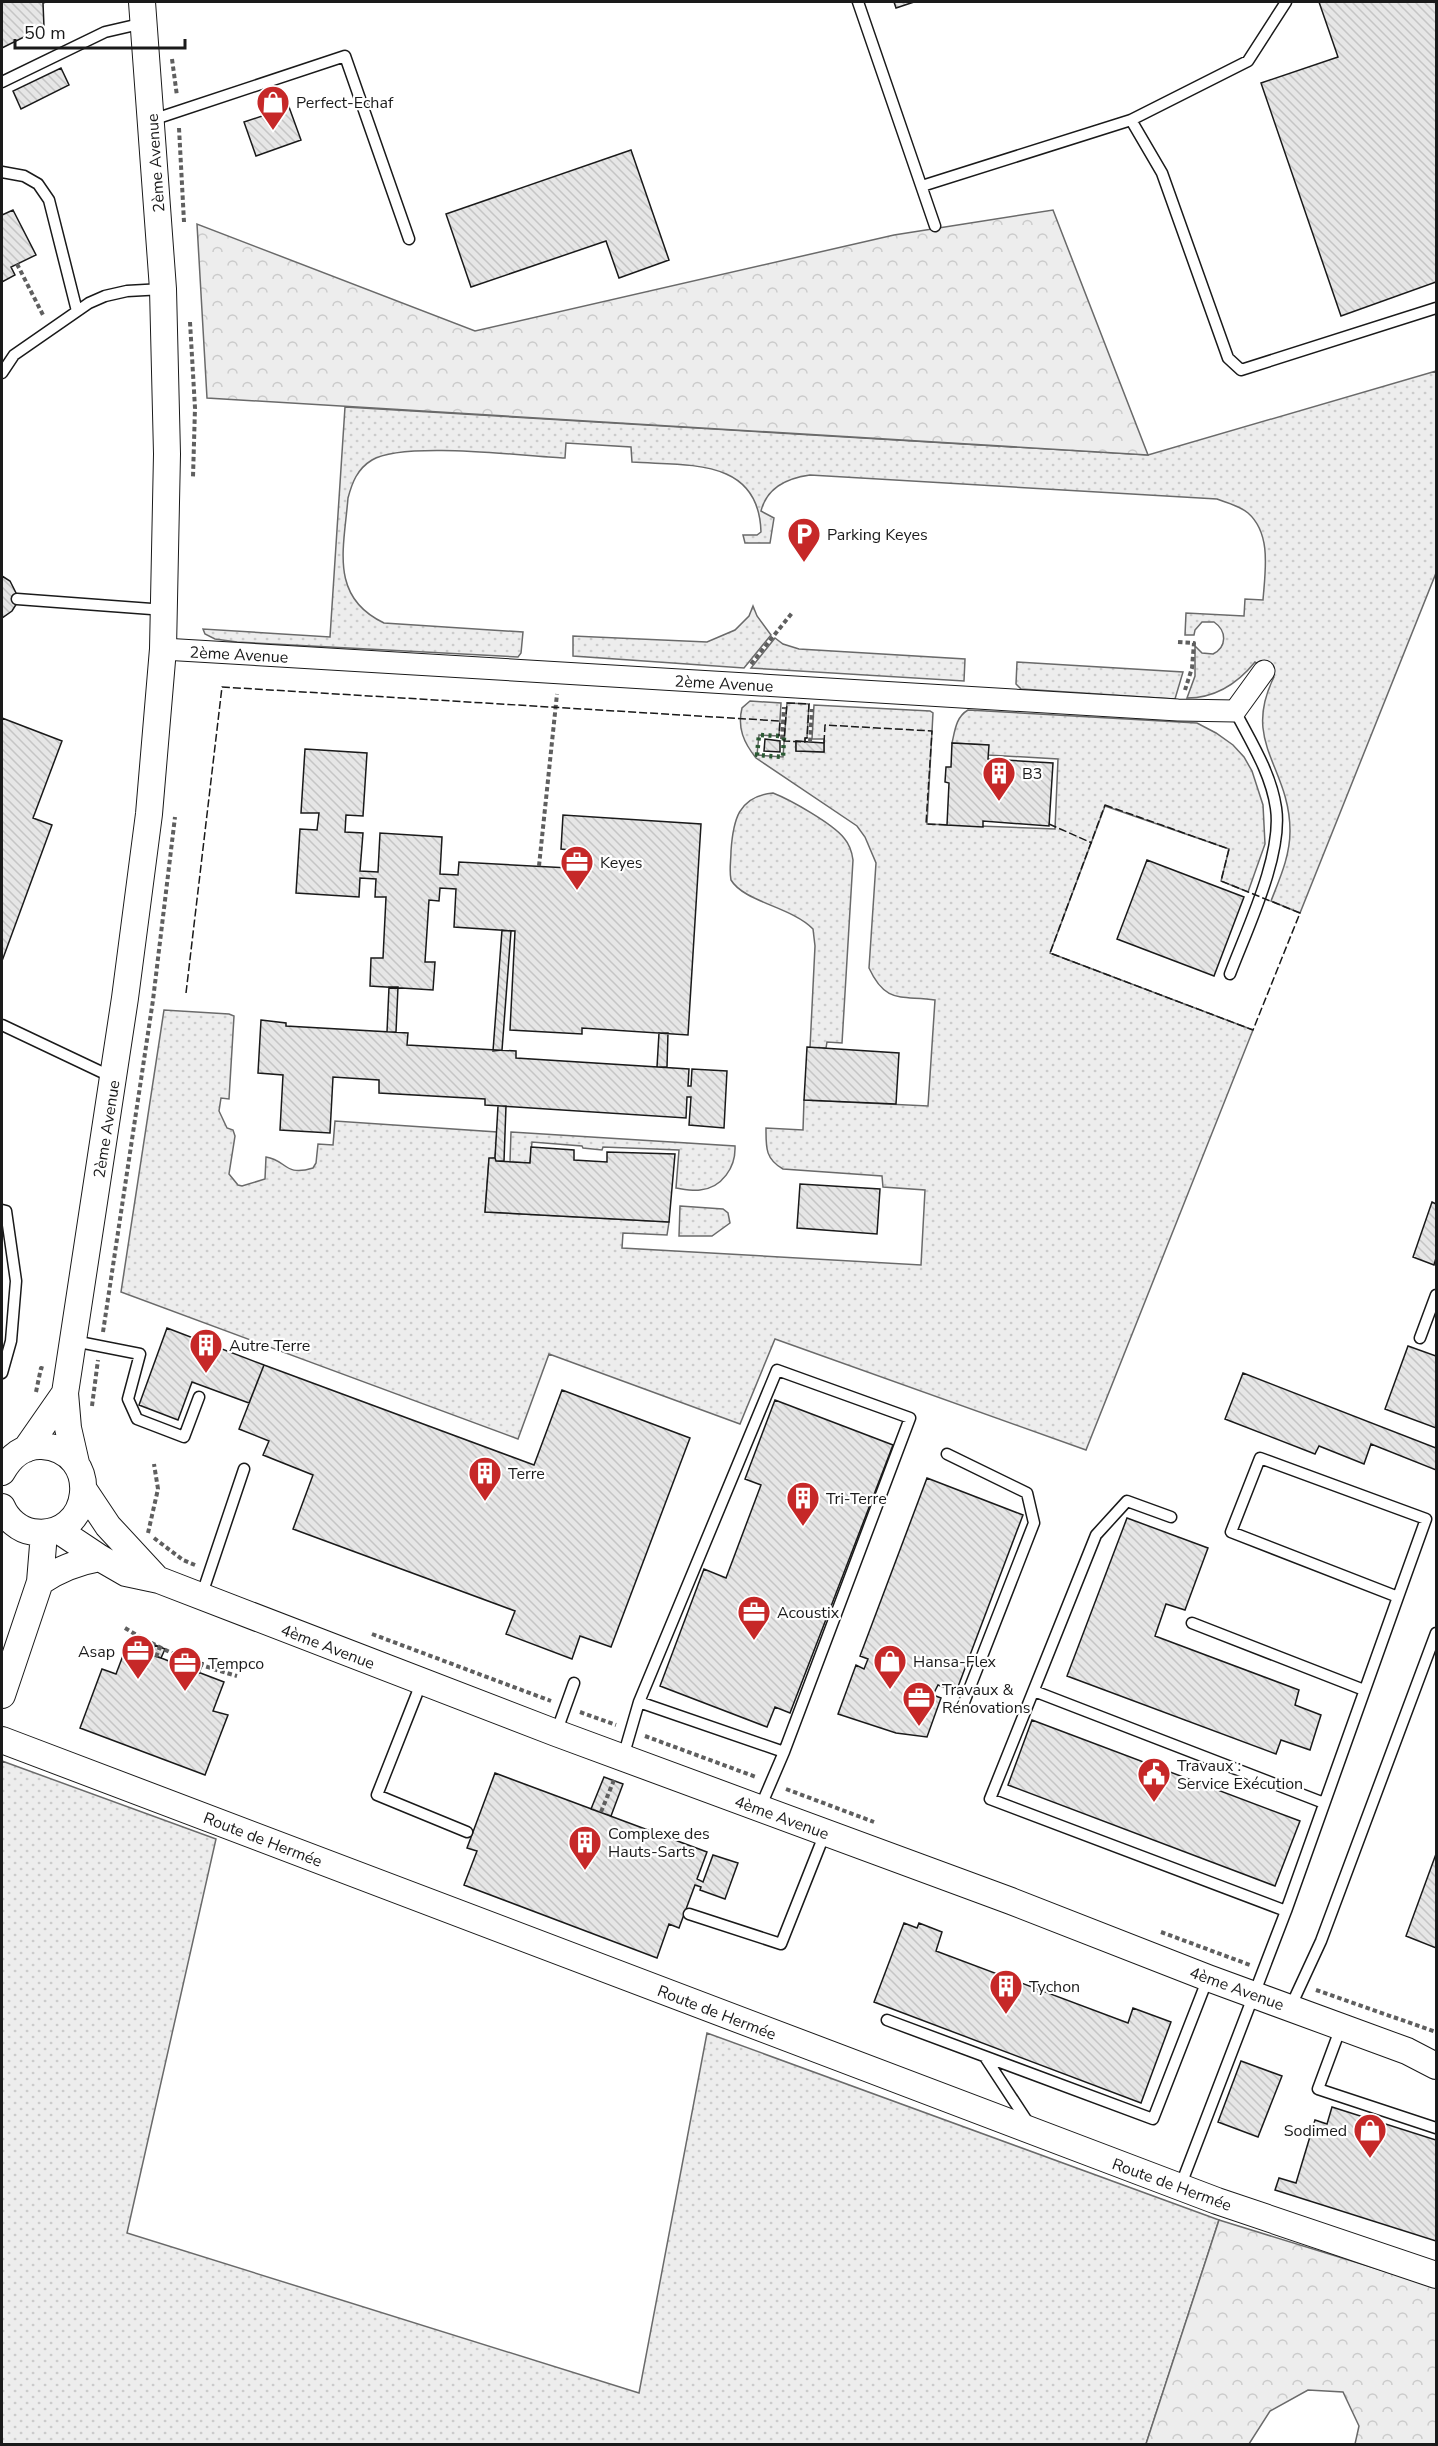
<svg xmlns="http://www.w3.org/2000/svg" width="1438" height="2446" font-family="'Nunito Sans',sans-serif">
  <defs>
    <pattern id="grass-dots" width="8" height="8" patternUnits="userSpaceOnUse" patternTransform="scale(1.5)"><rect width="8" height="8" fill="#ededed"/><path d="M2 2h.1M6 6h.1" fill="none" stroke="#cbcbcb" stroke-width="1.8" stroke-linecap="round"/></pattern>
    <pattern id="forest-crowns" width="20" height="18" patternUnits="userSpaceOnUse" patternTransform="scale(1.5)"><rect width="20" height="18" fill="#ededed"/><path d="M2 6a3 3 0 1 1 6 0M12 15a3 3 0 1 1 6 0" fill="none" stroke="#cbcbcb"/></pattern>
    <pattern id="building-back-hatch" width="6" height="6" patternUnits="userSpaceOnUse" patternTransform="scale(1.5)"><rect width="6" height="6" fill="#e6e6e6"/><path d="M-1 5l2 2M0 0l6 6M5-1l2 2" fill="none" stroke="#c5c5c5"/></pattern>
  </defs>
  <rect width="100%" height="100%" fill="#fff"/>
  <path fill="url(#grass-dots)" stroke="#6a6a6a" stroke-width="1.5" d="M 1436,371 L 1436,573 L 1300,913 L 1271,901 C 1280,878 1290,856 1290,831 C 1290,767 1241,743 1274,677 L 1255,662 C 1238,683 1215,698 1187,698 L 1195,676 L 1195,646 L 1202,653 L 1213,654 C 1227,647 1227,631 1214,622 L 1202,622 L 1195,630 L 1194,635 L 1185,635 L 1186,613 L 1244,616 L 1245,599 L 1263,600 C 1265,572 1272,534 1248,513 C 1240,506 1227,503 1217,499 L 810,475 C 788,478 767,487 761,511 L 774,518 L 770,543 L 745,543 L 743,535 L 757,535 L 761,532 C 759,457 687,466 632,462 L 631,447 L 566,443 L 565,458 C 524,456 403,441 372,460 C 357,469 352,483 348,498 C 344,548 329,597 384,623 L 523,632 L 521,653 L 518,657 L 237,642 L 215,639 L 205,634 L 203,629 L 330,637 L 345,407 L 1148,455 Z
    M 753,606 L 757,616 L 771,635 L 744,668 L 573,656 L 573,636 L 707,642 L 735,630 L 749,616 Z
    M 775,638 L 783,644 L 799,649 L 965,659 L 964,681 L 751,668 Z
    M 1017,662 L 1183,672 L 1175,699 L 1021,689 L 1016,684 Z
    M 750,701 L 781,703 L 779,736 L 759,735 L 757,755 L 783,757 L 787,703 L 809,704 L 807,738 L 805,738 L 805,742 L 796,741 L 796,751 L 824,752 L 824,739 L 812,739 L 814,705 L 930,711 L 933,713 L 927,824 L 1055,829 L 1058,759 L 988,755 L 988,745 L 952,743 C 955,730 956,717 968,710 L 1197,723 L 1216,733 L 1233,745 L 1244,757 L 1252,771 L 1263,805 L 1265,844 L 1248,892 L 1221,881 L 1229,849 L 1105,806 L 1050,953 L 1253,1030 L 1086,1450 L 775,1339 L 740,1424 L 549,1354 L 518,1439 L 121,1292 L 164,1010 L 229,1014 L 234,1016 L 229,1099 L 221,1098 L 219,1111 L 227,1128 L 233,1130 L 235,1136 L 229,1174 L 238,1185 L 242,1186 L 265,1179 L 266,1157 C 287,1160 284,1177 313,1168 L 316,1163 L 318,1144 L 333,1145 L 335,1121 L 497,1132 L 495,1158 L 489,1159 L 485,1212 L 669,1222 L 667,1235 L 623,1233 L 622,1248 L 921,1265 L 925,1190 L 883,1187 L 882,1176 L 783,1169 C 765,1159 766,1147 766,1128 L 803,1130 L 804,1100 L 928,1106 L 935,1000 C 902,995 886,1005 869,968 L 876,863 L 865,837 L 857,826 L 756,758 C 744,743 737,728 742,708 Z
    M 773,793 C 791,800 833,824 844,838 C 850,845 852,852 853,860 L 842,1043 L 827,1042 L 826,1048 L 810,1048 L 815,946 L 813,929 C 792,907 744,902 731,880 C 729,870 731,861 731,851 C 733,821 738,796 773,793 Z
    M 511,1132 L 735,1146 C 736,1167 722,1188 700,1190 C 692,1191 683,1189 676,1188 L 679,1150 L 603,1147 L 602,1150 L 583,1148 L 582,1146 L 532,1142 L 530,1163 L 510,1162 Z
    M 680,1206 L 723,1209 L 728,1213 L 730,1223 L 712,1236 L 679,1236 Z
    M 2,1761 L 216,1839 L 127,2233 L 639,2393 L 707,2033 L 1219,2220 L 1146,2444 L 2,2444 Z"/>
  <path fill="url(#forest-crowns)" stroke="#6a6a6a" stroke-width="1.5" d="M 1053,210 L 1148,455 L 207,398 L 197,224 L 475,331 L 894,235 Z
    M 1219,2220 L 1436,2287 L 1436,2444 L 1355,2444 L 1359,2426 L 1343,2392 L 1308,2390 L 1270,2411 L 1249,2444 L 1146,2444 Z"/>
  <path fill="url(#building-back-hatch)" stroke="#1a1a1a" stroke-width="1.5" d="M 2,2 L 46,2 L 43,3 L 44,27 L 2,48 Z
    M 894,2 L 914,2 L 896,8 Z
    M 1319,2 L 1436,2 L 1436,282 L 1341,316 L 1261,83 L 1338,57 Z
    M 61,68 L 69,85 L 21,109 L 13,91 Z
    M 289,107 L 301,140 L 256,156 L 244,122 Z
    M 631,150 L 669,260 L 619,278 L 606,241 L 471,287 L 446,214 Z
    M 13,210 L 36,255 L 11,267 L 15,275 L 2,282 L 2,215 Z
    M 2,576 L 10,581 L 17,595 L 17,603 L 12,611 L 2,618 Z
    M 2,718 L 62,741 L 33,818 L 52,825 L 2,961 Z
    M 765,739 L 780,741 L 780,752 L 764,751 Z
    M 796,741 L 824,743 L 824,752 L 796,751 Z
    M 952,743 L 989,745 L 988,759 L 1053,763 L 1049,826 L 983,821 L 983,827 L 947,825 L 949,783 L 945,782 L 946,767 L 951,767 Z
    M 305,749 L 367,753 L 363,816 L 346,815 L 345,832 L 363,833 L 360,871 L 378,872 L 380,833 L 442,837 L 440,874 L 458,875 L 459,862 L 569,868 L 570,850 L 561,849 L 563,815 L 701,824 L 688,1035 L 582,1028 L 582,1034 L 510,1030 L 515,931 L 454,927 L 456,889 L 440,888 L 439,901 L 429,900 L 425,962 L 435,962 L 433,990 L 370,986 L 371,958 L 383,958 L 386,897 L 375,897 L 376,879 L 360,878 L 359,897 L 296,893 L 300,829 L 317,830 L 319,813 L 301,813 Z
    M 1147,860 L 1244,897 L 1214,976 L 1117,939 Z
    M 502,930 L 511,931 L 502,1050 L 493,1051 Z
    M 389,987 L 398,987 L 396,1032 L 387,1032 Z
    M 261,1020 L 286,1023 L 286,1026 L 408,1033 L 407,1045 L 516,1051 L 516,1058 L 689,1069 L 688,1086 L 691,1086 L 692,1069 L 727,1071 L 724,1128 L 689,1125 L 691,1097 L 687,1097 L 686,1118 L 485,1105 L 485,1099 L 379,1093 L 379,1080 L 333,1077 L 330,1133 L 280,1130 L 283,1075 L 258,1073 Z
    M 659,1033 L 668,1033 L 667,1067 L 657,1067 Z
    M 807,1047 L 899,1053 L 896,1104 L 804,1100 Z
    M 498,1106 L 506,1106 L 504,1161 L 496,1161 L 495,1158 Z
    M 531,1147 L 574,1150 L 574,1160 L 607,1162 L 607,1152 L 675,1154 L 669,1222 L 485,1212 L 489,1158 L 495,1158 L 496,1161 L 530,1163 Z
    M 800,1184 L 880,1189 L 877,1234 L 797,1228 Z
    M 1432,1202 L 1436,1204 L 1436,1258 L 1434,1265 L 1413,1257 Z
    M 167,1328 L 264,1365 L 249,1403 L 192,1382 L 178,1420 L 139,1405 Z
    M 1408,1346 L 1436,1356 L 1436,1428 L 1385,1409 Z
    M 264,1365 L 534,1465 L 562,1390 L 690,1438 L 611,1647 L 580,1636 L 572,1659 L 506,1634 L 515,1611 L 293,1529 L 313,1475 L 263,1455 L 269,1441 L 239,1429 Z
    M 1243,1373 L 1436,1448 L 1436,1470 L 1371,1444 L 1364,1464 L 1319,1446 L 1315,1454 L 1225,1419 Z
    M 775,1400 L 893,1445 L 790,1713 L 775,1707 L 767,1727 L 660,1686 L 704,1569 L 726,1578 L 761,1485 L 745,1479 Z
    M 927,1478 L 1023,1515 L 956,1692 L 938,1685 L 933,1695 L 941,1698 L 927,1737 L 896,1733 L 838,1714 L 856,1665 L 864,1669 L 868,1659 L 860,1656 Z
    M 1127,1518 L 1208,1548 L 1185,1610 L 1166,1604 L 1155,1636 L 1299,1690 L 1295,1705 L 1321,1715 L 1310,1750 L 1281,1740 L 1276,1754 L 1067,1676 Z
    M 127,1645 L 224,1682 L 213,1711 L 228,1715 L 205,1775 L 80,1728 L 102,1669 L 116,1674 Z
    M 155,1645 L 165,1649 L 161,1658 L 151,1655 Z
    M 193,1659 L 203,1663 L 199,1673 L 189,1669 Z
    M 1032,1720 L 1300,1821 L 1275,1886 L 1008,1785 Z
    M 495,1773 L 707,1852 L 697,1879 L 703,1882 L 713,1855 L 738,1863 L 725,1899 L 700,1890 L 701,1887 L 695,1885 L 679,1928 L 669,1924 L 657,1958 L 464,1885 L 477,1851 L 467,1848 Z
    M 604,1777 L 623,1784 L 611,1816 L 591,1809 Z
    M 1436,1854 L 1436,1948 L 1406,1936 Z
    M 904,1923 L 917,1928 L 919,1923 L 942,1932 L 936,1951 L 1128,2023 L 1133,2008 L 1171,2022 L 1141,2103 L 874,2002 Z
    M 1241,2061 L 1282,2076 L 1258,2137 L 1218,2122 Z
    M 1332,2107 L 1436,2140 L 1436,2241 L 1275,2190 L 1279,2178 L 1296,2183 L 1315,2120 L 1327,2124 Z"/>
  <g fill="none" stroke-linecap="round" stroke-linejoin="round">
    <defs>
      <path id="service" d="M 858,2 L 935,226
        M 2,82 L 105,32 L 144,23
        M 152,120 L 345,56 L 409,239
        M 1131,120 L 1162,173 L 1228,358 L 1241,370 L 1436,308
        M 2,172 L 24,176 L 38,184 L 49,200 L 77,311
        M 922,186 L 1131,120 L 1248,61 L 1286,2
        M 2,373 L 14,355 L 89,303 L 105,296 L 127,291 L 163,289
        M 17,599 L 165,610
        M 1230,974 C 1247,929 1283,855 1276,808 C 1271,773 1251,742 1235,711
        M 2,1025 L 114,1078
        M 2,1210 L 6,1211 L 16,1281 L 11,1341 L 2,1373
        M 1420,1338 L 1436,1295
        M 74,1341 L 140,1354 L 128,1399 L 137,1419 L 184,1437 L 199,1397
        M 947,1454 L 1027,1493 L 1034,1523 L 963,1705
        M 1171,1517 L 1127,1501 L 1096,1535 L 990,1799 L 1286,1911 L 1180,2187
        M 201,1597 L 244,1469
        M 1192,1623 L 1364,1690
        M 422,1681 L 377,1795 L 467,1832
        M 1034,1691 L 1324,1803
        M 639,1702 L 784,1752
        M 556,1733 L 574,1683
        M 623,1757 L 639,1702 L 777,1370 L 910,1418 L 784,1752 L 760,1808
        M 1286,1911 L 1398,1597 L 1231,1532 L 1260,1458 L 1426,1519 L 1398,1597
        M 689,1914 L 781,1944 L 825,1833
        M 1290,2008 L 1321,1941 L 1436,1633
        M 887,2020 L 1153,2119 L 1208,1978
        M 1341,2027 L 1318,2089 L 1436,2128
        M 985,2057 L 1029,2124"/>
      <path id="minor" d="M 163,649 L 1178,710 L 1235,711 L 1264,671"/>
      <path id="tertiary" d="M 26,1449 L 65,1393
        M 76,1463 L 68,1428 L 65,1393 L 125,998 L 149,814 L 163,649 L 167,454 L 163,289 L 142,2
        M 2,1472 C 10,1457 24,1445 42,1446 C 103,1450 93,1541 33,1532 C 19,1530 7,1519 2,1507
        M 84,1490 L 108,1526 L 158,1580
        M 58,1530 L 100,1558 L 126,1573 L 159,1580 L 556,1733 L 1011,1901 L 1208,1978 L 1407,2051 L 1436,2066
        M 40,1582 C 59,1569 77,1562 100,1558
        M 2,1695 L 40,1582 L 44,1533
        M 2,1740 L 1217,2201 L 1436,2275"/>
    </defs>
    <use href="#service" stroke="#1a1a1a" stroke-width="13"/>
    <use href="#minor" stroke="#1a1a1a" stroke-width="23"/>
    <use href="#tertiary" stroke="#1a1a1a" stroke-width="28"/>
    <path stroke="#5f5f5f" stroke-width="4" stroke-dasharray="4.5 3" stroke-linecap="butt" d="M 172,59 L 177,96
      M 179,128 L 184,222
      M 17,264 L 43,315
      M 190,322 L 195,408 L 193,477
      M 1178,642 L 1194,643 L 1192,668 L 1185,690
      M 751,664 L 792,613
      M 782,739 L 784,707
      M 810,742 L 812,709
      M 539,866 L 557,694
      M 103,1332 L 153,1000 L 175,817
      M 36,1392 L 41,1368 L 45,1369
      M 92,1406 L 98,1360
      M 148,1533 L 158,1489 L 154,1464
      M 154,1538 L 183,1560 L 195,1565
      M 125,1628 C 163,1651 194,1664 237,1676
      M 372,1634 L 551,1701
      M 156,1657 L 159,1649
      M 194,1671 L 197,1664
      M 580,1712 L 616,1725
      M 645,1736 L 756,1777
      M 786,1789 L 874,1822
      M 601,1812 L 614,1780
      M 1161,1932 L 1250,1965
      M 1316,1990 L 1436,2032"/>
    <use href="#service" stroke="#fff" stroke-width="10"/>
    <use href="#minor" stroke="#fff" stroke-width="21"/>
    <use href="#tertiary" stroke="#fff" stroke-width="26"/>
    <path stroke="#2b5a34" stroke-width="4.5" stroke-dasharray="3 4.5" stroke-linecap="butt" d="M 779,736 L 759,735 L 757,755 L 783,757 L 784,737"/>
    <path stroke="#1a1a1a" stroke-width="1.5" stroke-dasharray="8 3" stroke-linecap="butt" d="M 787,703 L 809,704 L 807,738 L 805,738 L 805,742 L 784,741 Z
      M 824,743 L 825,725 L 932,731 L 926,824 L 947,825
      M 1105,805 L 1229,849 L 1221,881 L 1300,913 L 1253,1030 L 1050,953 Z
      M 1049,824 L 1092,843
      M 186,993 L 222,687 L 780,721 L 779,736"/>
  </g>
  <defs>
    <symbol id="shop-pin" viewBox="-11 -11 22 30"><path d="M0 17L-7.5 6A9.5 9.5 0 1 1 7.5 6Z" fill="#c62828" stroke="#fff"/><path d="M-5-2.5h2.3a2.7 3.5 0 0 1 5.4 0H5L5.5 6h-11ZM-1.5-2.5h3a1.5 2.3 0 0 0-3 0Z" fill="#fff"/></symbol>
    <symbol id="parking-pin" viewBox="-11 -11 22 30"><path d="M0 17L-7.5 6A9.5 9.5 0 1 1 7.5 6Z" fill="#c62828" stroke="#fff"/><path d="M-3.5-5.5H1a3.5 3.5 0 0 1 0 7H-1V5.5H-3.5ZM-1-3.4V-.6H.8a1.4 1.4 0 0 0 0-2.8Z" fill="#fff"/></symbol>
    <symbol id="building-pin" viewBox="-11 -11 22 30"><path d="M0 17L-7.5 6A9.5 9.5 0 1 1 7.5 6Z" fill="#c62828" stroke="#fff"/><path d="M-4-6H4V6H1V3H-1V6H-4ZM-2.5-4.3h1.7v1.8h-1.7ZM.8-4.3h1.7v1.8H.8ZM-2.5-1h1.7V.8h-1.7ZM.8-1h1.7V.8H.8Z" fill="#fff"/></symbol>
    <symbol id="office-pin" viewBox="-11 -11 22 30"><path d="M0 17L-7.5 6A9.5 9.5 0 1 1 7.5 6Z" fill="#c62828" stroke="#fff"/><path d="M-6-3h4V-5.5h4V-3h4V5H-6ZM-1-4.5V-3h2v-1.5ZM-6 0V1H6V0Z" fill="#fff"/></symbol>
    <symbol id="civic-pin" viewBox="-11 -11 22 30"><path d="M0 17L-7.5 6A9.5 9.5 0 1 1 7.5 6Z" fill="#c62828" stroke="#fff"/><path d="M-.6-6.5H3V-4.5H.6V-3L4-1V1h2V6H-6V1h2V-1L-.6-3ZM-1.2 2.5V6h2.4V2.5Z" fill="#fff"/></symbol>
  </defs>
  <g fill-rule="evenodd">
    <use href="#shop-pin" x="254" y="83" width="38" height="52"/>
    <use href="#parking-pin" x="785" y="515" width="38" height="52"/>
    <use href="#building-pin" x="980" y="754" width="38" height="52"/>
    <use href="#office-pin" x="558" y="843" width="38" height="52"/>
    <use href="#building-pin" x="187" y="1326" width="38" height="52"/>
    <use href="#building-pin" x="466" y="1454" width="38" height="52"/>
    <use href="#building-pin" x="784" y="1479" width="38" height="52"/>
    <use href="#office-pin" x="735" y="1593" width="38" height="52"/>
    <use href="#office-pin" x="119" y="1632" width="38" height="52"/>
    <use href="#shop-pin" x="871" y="1642" width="38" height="52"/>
    <use href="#office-pin" x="166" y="1644" width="38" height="52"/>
    <use href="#office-pin" x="900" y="1679" width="38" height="52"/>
    <use href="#civic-pin" x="1135" y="1755" width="38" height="52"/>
    <use href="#building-pin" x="566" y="1823" width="38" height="52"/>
    <use href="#building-pin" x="987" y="1967" width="38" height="52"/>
    <use href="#shop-pin" x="1351" y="2111" width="38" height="52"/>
  </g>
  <g text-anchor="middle" stroke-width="4.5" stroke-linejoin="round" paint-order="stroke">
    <g font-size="16" fill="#1a1a1a" stroke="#fff" text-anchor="start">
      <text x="296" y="108">Perfect-Echaf</text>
      <text x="827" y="540">Parking Keyes</text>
      <text x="1022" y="779">B3</text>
      <text x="600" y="868">Keyes</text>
      <text x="229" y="1351">Autre Terre</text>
      <text x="508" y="1479">Terre</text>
      <text x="826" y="1504">Tri-Terre</text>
      <text x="777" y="1618">Acoustix</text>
      <text x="115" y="1657" text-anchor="end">Asap</text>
      <text x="913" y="1667">Hansa-Flex</text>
      <text x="208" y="1669">Tempco</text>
      <text x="942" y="1695">Travaux &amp;<tspan x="942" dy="18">Rénovations</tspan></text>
      <text x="1177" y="1771">Travaux :<tspan x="1177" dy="18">Service Exécution</tspan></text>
      <text x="608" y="1839">Complexe des<tspan x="608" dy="18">Hauts-Sarts</tspan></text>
      <text x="1029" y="1992">Tychon</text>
      <text x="1347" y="2136" text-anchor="end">Sodimed</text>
    </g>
    <g font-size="16" fill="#1a1a1a" stroke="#fff">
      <text transform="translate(155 163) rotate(-94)" y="6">2ème Avenue</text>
      <text transform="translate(239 654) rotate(3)" y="6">2ème Avenue</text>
      <text transform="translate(724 683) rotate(3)" y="6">2ème Avenue</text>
      <text transform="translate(106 1129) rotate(-81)" y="6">2ème Avenue</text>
      <text transform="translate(328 1646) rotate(21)" y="6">4ème Avenue</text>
      <text transform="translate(782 1817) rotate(20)" y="6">4ème Avenue</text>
      <text transform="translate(263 1839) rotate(21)" y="6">Route de Hermée</text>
      <text transform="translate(1237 1988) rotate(20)" y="6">4ème Avenue</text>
      <text transform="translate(717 2012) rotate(21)" y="6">Route de Hermée</text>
      <text transform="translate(1172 2184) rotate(20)" y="6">Route de Hermée</text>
    </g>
  </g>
  <rect width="1438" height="2446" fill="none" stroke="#1a1a1a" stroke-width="6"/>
  <path d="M15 39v9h170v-9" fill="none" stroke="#1a1a1a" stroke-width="3"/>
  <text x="24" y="39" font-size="18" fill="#1a1a1a" stroke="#ffffff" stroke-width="4.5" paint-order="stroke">50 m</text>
</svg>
